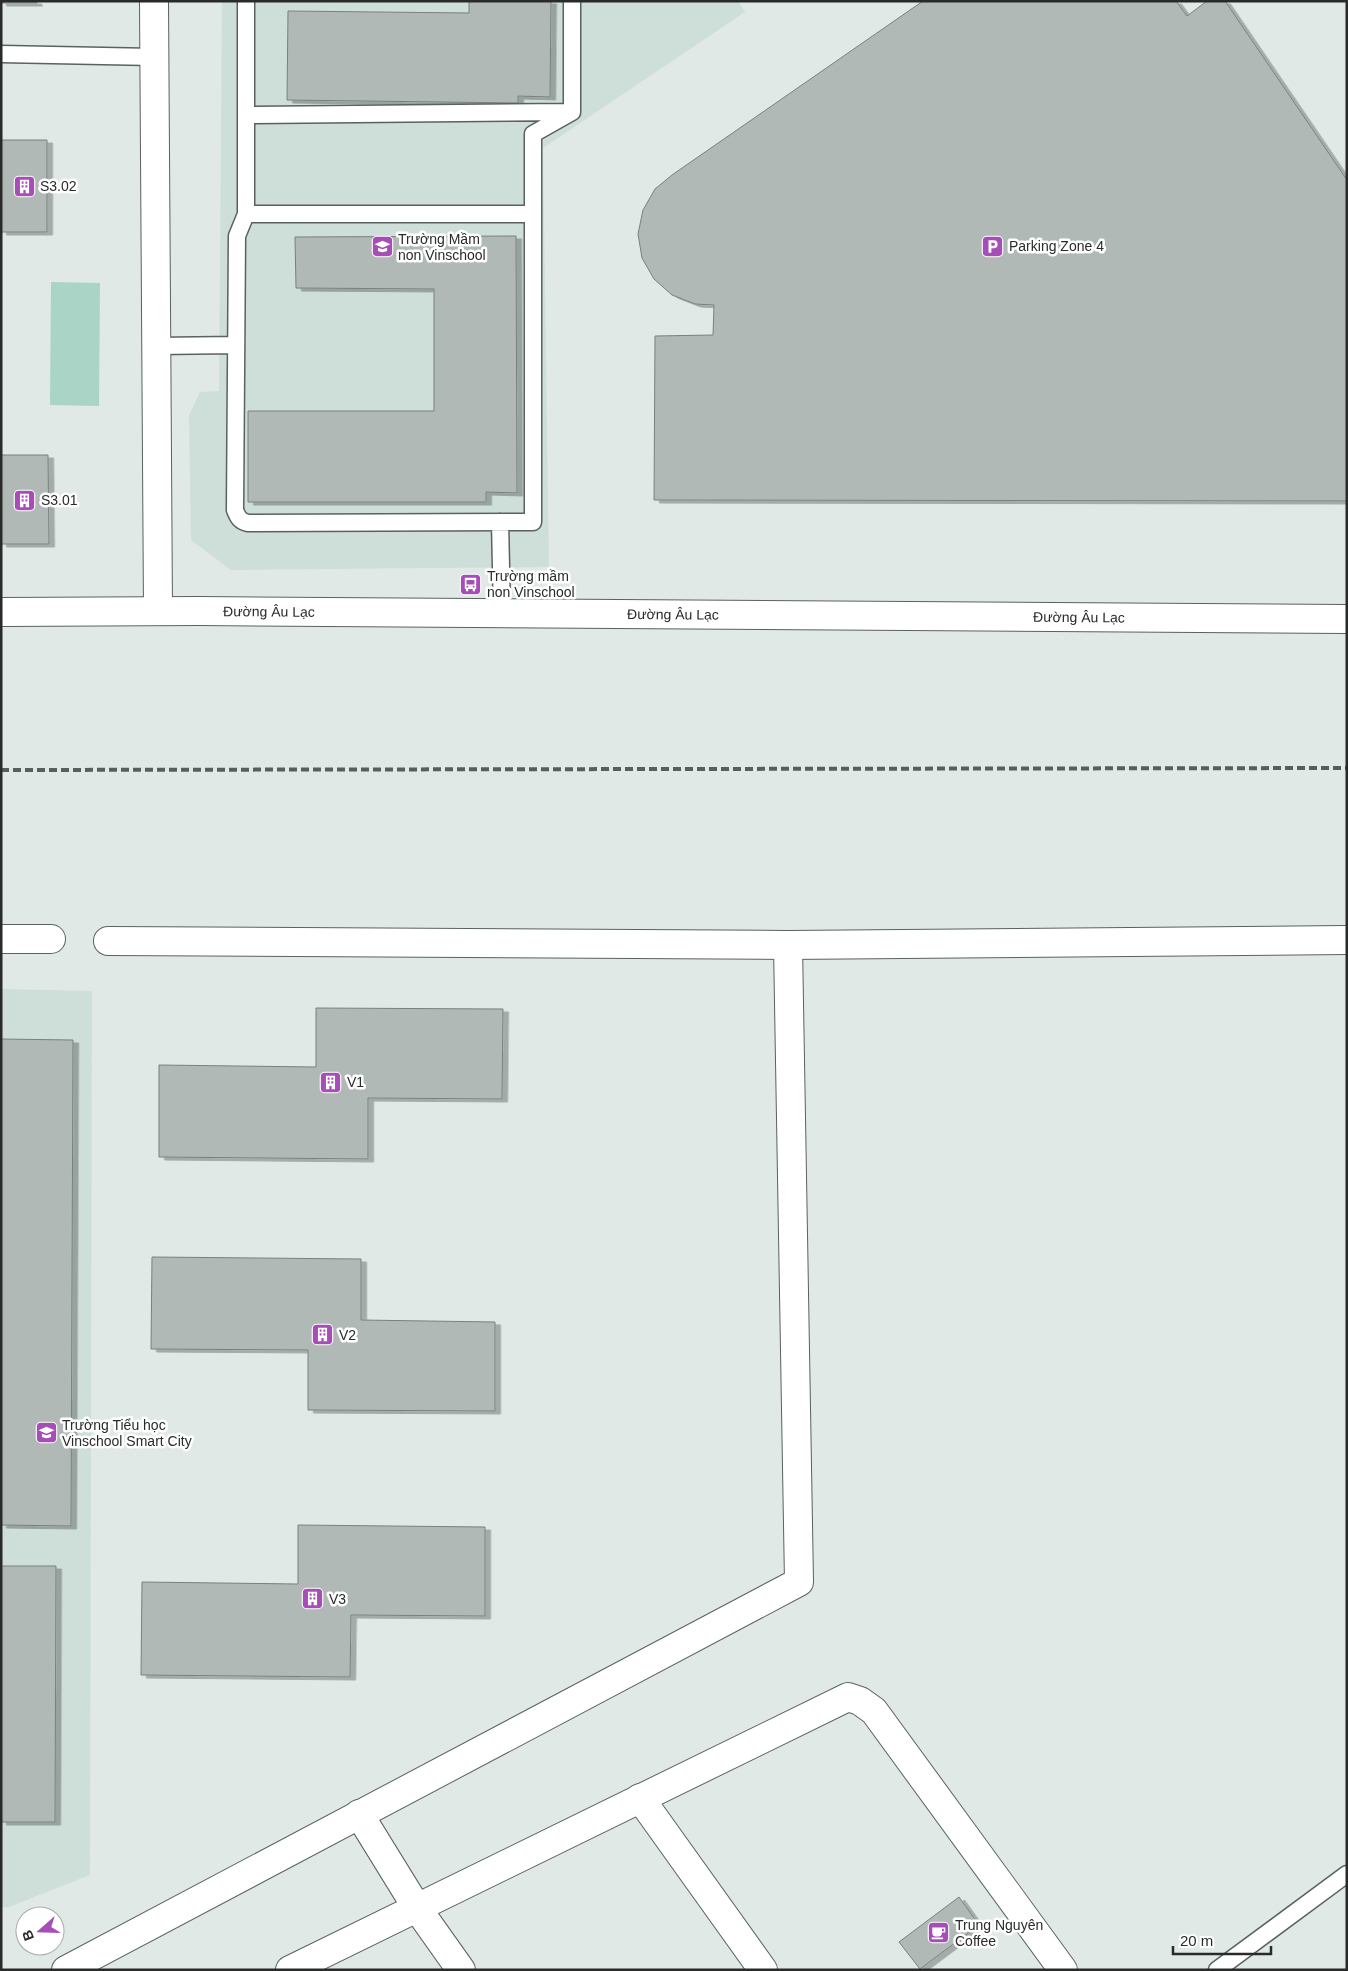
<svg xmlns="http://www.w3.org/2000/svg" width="1348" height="1971" font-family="Helvetica,sans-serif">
  <defs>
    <filter id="shadow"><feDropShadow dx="5.5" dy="3" stdDeviation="0" flood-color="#0004"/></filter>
  </defs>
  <rect width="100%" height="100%" fill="#e0e9e6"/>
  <path fill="#ceded8" d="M 222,1 L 738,1 L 745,12 L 543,148 L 549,567 L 231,570 L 191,540 L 189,415 L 200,392 L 219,391 Z
    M 1,989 L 92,991 L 90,1875 L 9,1907 L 1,1907 Z"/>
  <path fill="#aad4c5" d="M 51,282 L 100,283 L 99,406 L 50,405 Z"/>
  <path fill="#b1b9b6" stroke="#79807d" filter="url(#shadow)" d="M 1,1 L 36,1 L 37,3 L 1,3 Z
    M 469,1 L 551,1 L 550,97 L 518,96 L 518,103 L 287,100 L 288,11 L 469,13 Z
    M 923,1 L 1176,1 L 1187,16 L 1207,1 L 1225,1 L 1347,180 L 1347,501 L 654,500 L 655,336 L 713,335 L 714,305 L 695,304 L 672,295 L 654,279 L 642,258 L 638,234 L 643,210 L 655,189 L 672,175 Z
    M 1,140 L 47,140 L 47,232 L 1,232 Z
    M 516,236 L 517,493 L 486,492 L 486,502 L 248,502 L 248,411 L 434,411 L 434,289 L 296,288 L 295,237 Z
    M 1,455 L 48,455 L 49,544 L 1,544 Z
    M 316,1008 L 503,1009 L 502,1099 L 368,1098 L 368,1159 L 159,1157 L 159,1065 L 316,1067 Z
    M 1,1039 L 73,1040 L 71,1526 L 1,1525 Z
    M 152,1257 L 361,1259 L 361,1320 L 495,1322 L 495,1411 L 308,1410 L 308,1350 L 151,1349 Z
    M 298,1525 L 485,1527 L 485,1616 L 351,1615 L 350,1677 L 141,1675 L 142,1582 L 298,1584 Z
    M 1,1566 L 56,1566 L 55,1822 L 1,1822 Z
    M 959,1897 L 979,1925 L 920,1969 L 899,1942 Z"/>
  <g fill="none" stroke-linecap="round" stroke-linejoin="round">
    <defs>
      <path id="service" d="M 246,1 L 246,214 L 237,236 L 235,510 C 238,518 240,521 248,523 L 533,522 L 533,134 L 572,112 L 572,1
        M 1,54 L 154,57
        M 246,115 L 571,112
        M 246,214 L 533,214
        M 156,346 L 236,345
        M 500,522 L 502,613
        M 1217,1970 L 1347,1874"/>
      <g id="minor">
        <path d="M 154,1 L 158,611"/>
        <path id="s1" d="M 1,612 L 199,611 L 1347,619"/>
        <path d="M 1,939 L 51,939"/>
        <path d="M 108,941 L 788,945 L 1347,940"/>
        <path d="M 640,1798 L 763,1970"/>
        <path d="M 359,1814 L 417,1908 L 461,1970"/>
        <path d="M 66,1970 L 799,1582 L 788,945"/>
        <path d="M 290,1970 L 848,1697 L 860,1701 L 874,1711 L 1063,1970"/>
      </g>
    </defs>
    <use href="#service" stroke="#5a625f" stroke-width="19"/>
    <use href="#minor" stroke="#5a625f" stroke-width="30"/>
    <use href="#service" stroke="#fff" stroke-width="16"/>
    <use href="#minor" stroke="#fff" stroke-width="28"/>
    <path stroke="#595e5c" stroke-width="4" stroke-dasharray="8 4" stroke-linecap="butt" d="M 1,770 L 1347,768"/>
  </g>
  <defs>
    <symbol id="building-square" viewBox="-11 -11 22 22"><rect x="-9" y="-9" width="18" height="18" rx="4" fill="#a74db8" stroke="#fff"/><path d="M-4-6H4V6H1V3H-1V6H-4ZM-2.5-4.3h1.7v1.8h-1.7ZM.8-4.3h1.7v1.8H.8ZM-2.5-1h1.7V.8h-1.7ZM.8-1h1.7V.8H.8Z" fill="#fff"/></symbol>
    <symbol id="parking-square" viewBox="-11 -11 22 22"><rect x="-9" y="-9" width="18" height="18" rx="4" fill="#a74db8" stroke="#fff"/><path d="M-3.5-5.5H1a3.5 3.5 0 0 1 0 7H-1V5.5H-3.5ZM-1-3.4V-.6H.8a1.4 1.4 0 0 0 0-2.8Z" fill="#fff"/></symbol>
    <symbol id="school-square" viewBox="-11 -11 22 22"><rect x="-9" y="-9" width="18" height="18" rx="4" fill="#a74db8" stroke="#fff"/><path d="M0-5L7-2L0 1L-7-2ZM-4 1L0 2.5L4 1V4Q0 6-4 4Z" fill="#fff"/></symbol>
    <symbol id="bus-square" viewBox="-11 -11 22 22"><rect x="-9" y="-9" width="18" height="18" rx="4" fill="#a74db8" stroke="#fff"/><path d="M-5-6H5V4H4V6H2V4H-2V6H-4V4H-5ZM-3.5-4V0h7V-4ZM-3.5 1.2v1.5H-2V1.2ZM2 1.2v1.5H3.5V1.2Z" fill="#fff"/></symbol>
    <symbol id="cafe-square" viewBox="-11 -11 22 22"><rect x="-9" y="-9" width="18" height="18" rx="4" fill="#a74db8" stroke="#fff"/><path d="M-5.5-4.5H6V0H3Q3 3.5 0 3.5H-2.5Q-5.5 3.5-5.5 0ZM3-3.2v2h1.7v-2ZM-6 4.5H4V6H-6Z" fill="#fff"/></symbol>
  </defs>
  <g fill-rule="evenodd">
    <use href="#building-square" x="12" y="174" width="25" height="25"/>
    <use href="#parking-square" x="980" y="234" width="25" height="25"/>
    <use href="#school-square" x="370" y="234" width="25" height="25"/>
    <use href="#building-square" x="12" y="488" width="25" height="25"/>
    <use href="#bus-square" x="458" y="572" width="25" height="25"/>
    <use href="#building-square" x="318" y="1070" width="25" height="25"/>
    <use href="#building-square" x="310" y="1322" width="25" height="25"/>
    <use href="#school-square" x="34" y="1420" width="25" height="25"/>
    <use href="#building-square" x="300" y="1586" width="25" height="25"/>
    <use href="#cafe-square" x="926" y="1920" width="25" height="25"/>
  </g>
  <g text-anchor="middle" stroke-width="5" stroke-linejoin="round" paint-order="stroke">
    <g font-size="14" fill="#282b2a" stroke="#fff" text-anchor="start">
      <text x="40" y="191">S3.02</text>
      <text x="398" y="244">Trường Mầm<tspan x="398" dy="16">non Vinschool</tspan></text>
      <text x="1009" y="251">Parking Zone 4</text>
      <text x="41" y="505">S3.01</text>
      <text x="487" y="581">Trường mầm<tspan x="487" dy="16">non Vinschool</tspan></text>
      <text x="347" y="1087">V1</text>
      <text x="339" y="1340">V2</text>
      <text x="62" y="1430">Trường Tiểu học<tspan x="62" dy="16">Vinschool Smart City</tspan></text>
      <text x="329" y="1604">V3</text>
      <text x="955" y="1930">Trung Nguyên<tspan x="955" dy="16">Coffee</tspan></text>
    </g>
    <g font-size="14" fill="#282b2a" stroke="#fff">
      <text dy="5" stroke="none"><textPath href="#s1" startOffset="268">Đường Âu Lạc</textPath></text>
      <text dy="5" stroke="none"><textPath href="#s1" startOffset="672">Đường Âu Lạc</textPath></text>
      <text dy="5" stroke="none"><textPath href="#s1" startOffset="1078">Đường Âu Lạc</textPath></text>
    </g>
  </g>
  <rect width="1348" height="1971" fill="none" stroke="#282b2a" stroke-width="5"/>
  <g transform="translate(40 1931) rotate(250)"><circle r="24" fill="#ffffff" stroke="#a9aaaa"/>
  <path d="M0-4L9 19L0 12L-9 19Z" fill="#a74db8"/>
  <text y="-8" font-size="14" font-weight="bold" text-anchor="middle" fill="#282b2a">B</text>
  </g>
  <path d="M1173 1946v8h98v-8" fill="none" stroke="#282b2a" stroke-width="2.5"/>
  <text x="1180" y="1946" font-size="15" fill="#282b2a" stroke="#ffffff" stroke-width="4" paint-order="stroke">20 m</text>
</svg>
